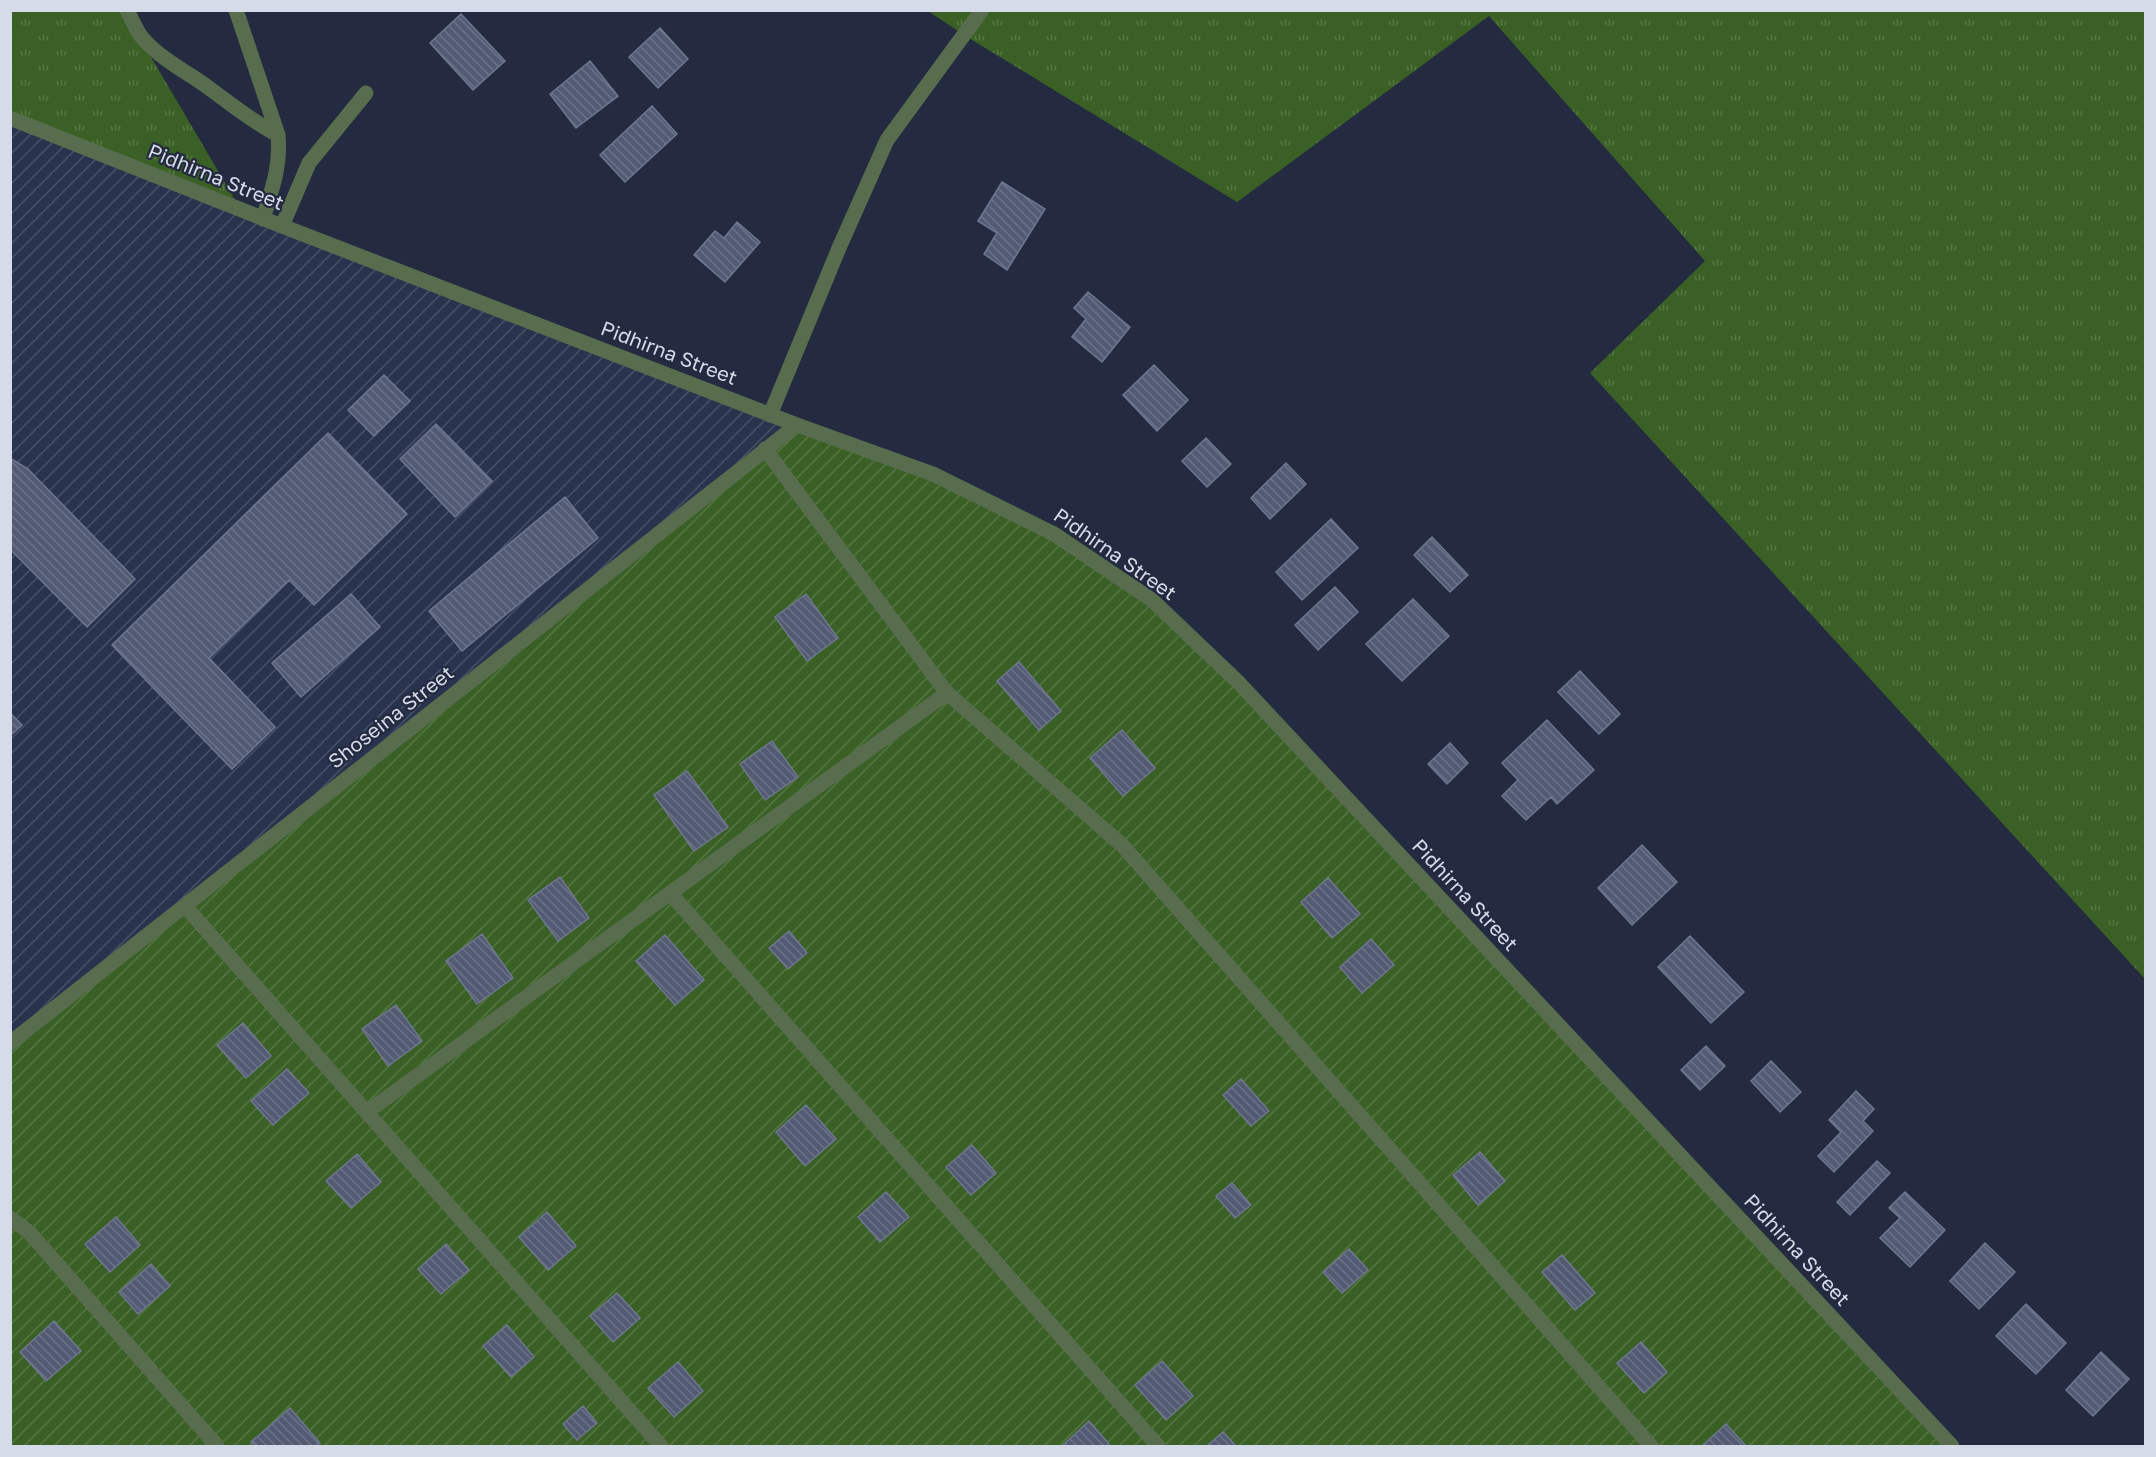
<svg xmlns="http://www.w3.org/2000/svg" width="2156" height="1457" font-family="'Golos Text',sans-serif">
  <defs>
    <pattern id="industrial-furrows" width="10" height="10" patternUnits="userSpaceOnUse" patternTransform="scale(1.5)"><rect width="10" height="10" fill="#2a334e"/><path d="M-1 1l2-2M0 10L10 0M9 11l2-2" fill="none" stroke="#485068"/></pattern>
    <pattern id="grass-tufts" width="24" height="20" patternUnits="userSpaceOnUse" patternTransform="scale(1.5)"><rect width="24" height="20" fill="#3a6025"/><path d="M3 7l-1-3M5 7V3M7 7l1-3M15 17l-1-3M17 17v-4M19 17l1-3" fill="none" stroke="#567645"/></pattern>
    <pattern id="garden-furrows" width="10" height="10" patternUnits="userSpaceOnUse" patternTransform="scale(1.5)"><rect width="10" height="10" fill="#3a6025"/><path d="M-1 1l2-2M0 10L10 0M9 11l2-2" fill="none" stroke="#567645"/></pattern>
    <pattern id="building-back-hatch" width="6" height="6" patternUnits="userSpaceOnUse" patternTransform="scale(1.5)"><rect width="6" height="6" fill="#535b73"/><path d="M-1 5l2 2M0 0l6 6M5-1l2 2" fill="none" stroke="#6b7287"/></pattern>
  </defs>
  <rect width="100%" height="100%" fill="#242a40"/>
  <path fill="url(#industrial-furrows)" d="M 11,118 L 797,425 L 11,1043 Z"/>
  <path fill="url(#grass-tufts)" d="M 10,11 L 124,11 L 241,210 L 11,118 Z
    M 928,11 L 2145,11 L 2145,979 L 1590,373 L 1705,261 L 1489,16 L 1237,202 L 964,35 Z"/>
  <path fill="url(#garden-furrows)" d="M 797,425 L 933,474 L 1054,534 L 1152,600 L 1952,1446 L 11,1446 L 11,1043 Z"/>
  <path fill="url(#building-back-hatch)" stroke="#6e7790" stroke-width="1.5" d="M 461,14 L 505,61 L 473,90 L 430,43 Z
    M 660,28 L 688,59 L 658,88 L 629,57 Z
    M 590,61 L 618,96 L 576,128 L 550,94 Z
    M 652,106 L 677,134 L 625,182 L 600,155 Z
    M 1002,182 L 1045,209 L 1007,270 L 984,254 L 997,233 L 978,221 Z
    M 737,222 L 760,242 L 725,282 L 694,255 L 715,231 L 724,238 Z
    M 1088,292 L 1130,327 L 1102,362 L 1072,337 L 1086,319 L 1074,308 Z
    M 1154,365 L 1188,400 L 1157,431 L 1123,395 Z
    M 384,375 L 410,401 L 374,436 L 348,410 Z
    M 436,424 L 492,481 L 455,517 L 400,459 Z
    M 328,433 L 407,514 L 314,605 L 289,580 L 209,658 L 275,727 L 232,769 L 112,645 Z
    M 1206,438 L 1231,464 L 1207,487 L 1182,461 Z
    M 10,458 L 28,469 L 135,579 L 87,627 L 10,549 Z
    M 1286,463 L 1306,484 L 1270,519 L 1251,498 Z
    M 565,497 L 598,538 L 462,651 L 429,611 Z
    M 1331,519 L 1358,548 L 1302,600 L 1276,572 Z
    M 1432,537 L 1468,575 L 1450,592 L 1414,555 Z
    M 1335,587 L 1358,612 L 1318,650 L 1295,625 Z
    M 351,594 L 380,627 L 301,697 L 272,663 Z
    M 806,594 L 838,638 L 807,661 L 775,617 Z
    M 1413,599 L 1449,636 L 1402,681 L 1366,644 Z
    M 1019,662 L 1061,711 L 1039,730 L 997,681 Z
    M 1580,671 L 1620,714 L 1599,734 L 1558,692 Z
    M 10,713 L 22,725 L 10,736 Z
    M 1547,720 L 1594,770 L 1557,804 L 1551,797 L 1526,820 L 1502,796 L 1518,780 L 1502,763 Z
    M 1122,730 L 1155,768 L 1123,796 L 1090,758 Z
    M 772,741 L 798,777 L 765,800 L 740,764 Z
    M 1450,743 L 1468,763 L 1447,784 L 1428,764 Z
    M 687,771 L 728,827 L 694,851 L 654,795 Z
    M 1642,845 L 1677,882 L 1632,925 L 1598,888 Z
    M 560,877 L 589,918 L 558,941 L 528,900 Z
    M 1328,878 L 1360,914 L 1332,938 L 1301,902 Z
    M 789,931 L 807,953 L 788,969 L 769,948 Z
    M 482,934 L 513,978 L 477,1004 L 446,961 Z
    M 665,935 L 704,980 L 675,1005 L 636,961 Z
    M 1690,936 L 1744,992 L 1711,1023 L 1658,967 Z
    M 1371,939 L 1394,965 L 1362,993 L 1340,967 Z
    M 396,1005 L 422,1041 L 388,1066 L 362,1029 Z
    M 243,1023 L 271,1056 L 246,1078 L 217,1045 Z
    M 1706,1046 L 1725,1066 L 1700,1090 L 1681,1070 Z
    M 1771,1061 L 1801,1092 L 1780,1112 L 1751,1081 Z
    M 287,1069 L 309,1093 L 273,1125 L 251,1101 Z
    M 1241,1079 L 1269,1111 L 1251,1126 L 1223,1095 Z
    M 1856,1091 L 1874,1109 L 1863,1121 L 1873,1131 L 1834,1172 L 1818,1156 L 1841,1132 L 1829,1120 Z
    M 806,1105 L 836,1139 L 805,1166 L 776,1132 Z
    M 972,1145 L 996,1173 L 971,1195 L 946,1167 Z
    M 1480,1152 L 1505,1181 L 1478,1205 L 1453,1175 Z
    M 357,1154 L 381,1182 L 351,1208 L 326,1181 Z
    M 1877,1161 L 1890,1173 L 1850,1215 L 1837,1202 Z
    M 1232,1183 L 1251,1205 L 1235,1218 L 1216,1196 Z
    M 886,1192 L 909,1217 L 880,1242 L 858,1217 Z
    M 1905,1192 L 1945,1230 L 1910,1267 L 1880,1238 L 1900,1218 L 1889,1208 Z
    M 547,1212 L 576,1246 L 548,1270 L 519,1237 Z
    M 116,1217 L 140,1245 L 110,1272 L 85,1244 Z
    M 1985,1243 L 2015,1272 L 1979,1309 L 1950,1281 Z
    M 446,1244 L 469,1270 L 441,1294 L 418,1269 Z
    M 1349,1249 L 1368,1270 L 1342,1293 L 1323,1272 Z
    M 1562,1255 L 1595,1293 L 1575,1310 L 1542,1272 Z
    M 151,1264 L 170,1286 L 138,1314 L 119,1292 Z
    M 617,1293 L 640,1318 L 613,1342 L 590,1316 Z
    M 2026,1304 L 2066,1343 L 2036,1374 L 1996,1336 Z
    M 54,1321 L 81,1351 L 46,1381 L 20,1352 Z
    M 507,1325 L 534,1357 L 511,1377 L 483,1346 Z
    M 1641,1342 L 1667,1372 L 1644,1393 L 1617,1363 Z
    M 2101,1352 L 2129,1379 L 2093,1416 L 2066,1390 Z
    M 1162,1361 L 1193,1396 L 1166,1420 L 1135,1385 Z
    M 678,1362 L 703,1391 L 674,1417 L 648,1388 Z
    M 583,1406 L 597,1423 L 577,1440 L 563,1424 Z
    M 290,1408 L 320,1443 L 315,1446 L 256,1446 L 251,1442 Z
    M 1089,1421 L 1109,1444 L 1106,1446 L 1065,1446 L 1063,1445 Z
    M 1726,1424 L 1746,1446 L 1702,1446 Z
    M 1223,1432 L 1236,1446 L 1207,1446 Z"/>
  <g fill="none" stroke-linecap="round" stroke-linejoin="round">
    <path stroke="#586d4e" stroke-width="15" d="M 127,10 C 131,18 135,27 140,35 C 158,58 186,71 209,88 C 232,105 253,122 278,135
      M 236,10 L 278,135 C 281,166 272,189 263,219
      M 10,118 L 282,226 L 797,425 L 933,474 L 1054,534 L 1152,600 L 1239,683 L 1952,1446
      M 282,226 L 309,163 L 366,93
      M 770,415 L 839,248 L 887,140 L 982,10
      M 765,449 L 947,693 L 1122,845 L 1651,1446
      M 670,893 L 1158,1446
      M 185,906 L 661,1446
      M 10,1043 L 797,425
      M 367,1112 L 947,693
      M 10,1218 L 29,1232 L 217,1446"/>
  </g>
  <g text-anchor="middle" stroke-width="4.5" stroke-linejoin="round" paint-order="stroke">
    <g font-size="20" fill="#d6dbe9" stroke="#242a40">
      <text transform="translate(216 177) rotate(22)" y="7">Pidhirna Street</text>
      <text transform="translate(669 353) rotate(21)" y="7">Pidhirna Street</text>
      <text transform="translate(1115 554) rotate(35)" y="7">Pidhirna Street</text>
      <text transform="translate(391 717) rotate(-38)" y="7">Shoseina Street</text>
      <text transform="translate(1465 895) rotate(47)" y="7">Pidhirna Street</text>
      <text transform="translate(1797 1250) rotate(47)" y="7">Pidhirna Street</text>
    </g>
  </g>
  <rect width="2156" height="1457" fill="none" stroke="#d6dbe9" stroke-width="24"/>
</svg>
